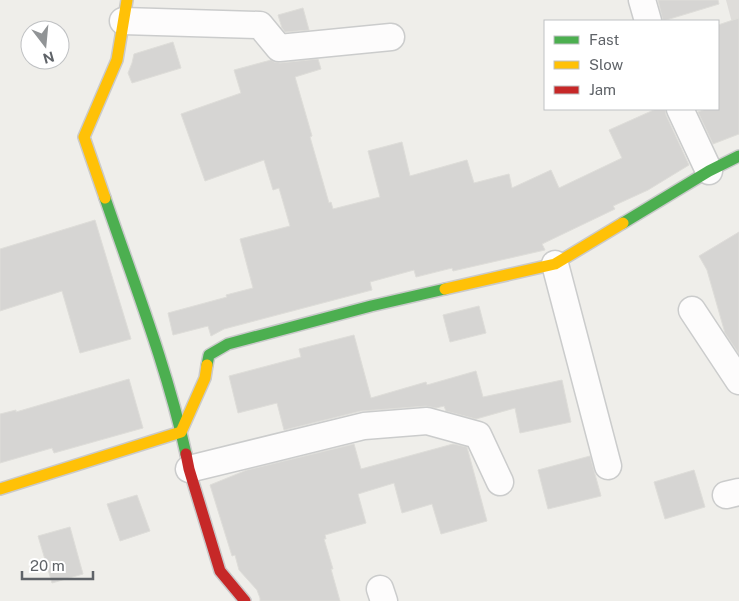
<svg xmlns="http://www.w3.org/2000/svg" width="739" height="601" font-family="'Public Sans',sans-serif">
  <rect width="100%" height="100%" fill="#efeeea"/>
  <path fill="#dfddda" d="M 726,0 L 739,0 L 739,49 Z"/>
  <path fill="#d6d5d3" stroke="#deddd9" d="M 658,0 L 718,0 L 719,4 L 663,21 Z
    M 303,8 L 309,30 L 285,32 L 282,28 L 278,15 Z
    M 739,18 L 739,134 L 713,144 L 698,112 L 706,109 L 718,109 L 718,25 Z
    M 173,42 L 181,68 L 132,83 L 128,73 L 132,63 L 134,54 Z
    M 318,59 L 321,69 L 295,77 L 312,136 L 310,137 L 329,203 L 331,202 L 333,209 L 380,197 L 368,151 L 402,142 L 410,176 L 467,160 L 474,183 L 509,174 L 512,188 L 551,170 L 559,188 L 622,158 L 609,130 L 656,109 L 665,109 L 666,115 L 689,165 L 648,190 L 613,206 L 615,209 L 542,244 L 545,250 L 453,271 L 452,268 L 416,277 L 414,270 L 370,282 L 372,290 L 224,329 L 211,336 L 208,326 L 173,335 L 168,313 L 227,297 L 226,295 L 253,288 L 240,239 L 290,226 L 279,188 L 273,190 L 264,160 L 205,181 L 181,114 L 241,93 L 234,70 L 271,60 L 274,62 L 280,63 Z
    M 95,220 L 131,339 L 80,353 L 62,291 L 0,311 L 0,249 Z
    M 739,232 L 739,354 L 725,333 L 707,270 L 699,256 Z
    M 479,306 L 486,333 L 450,342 L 443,315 Z
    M 354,335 L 371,398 L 426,382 L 427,385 L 476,371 L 483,397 L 562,380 L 571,422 L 520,433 L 515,408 L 476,419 L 446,411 L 444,406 L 436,408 L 426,406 L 361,411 L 284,430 L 277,403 L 238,413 L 229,376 L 301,357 L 299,349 Z
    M 129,379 L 143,428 L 54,453 L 52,448 L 0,463 L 0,414 L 16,410 L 16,412 Z
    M 354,444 L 361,469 L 453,444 L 467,447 L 487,521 L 441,534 L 432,504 L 402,513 L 394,483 L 358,494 L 366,523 L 325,535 L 326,539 L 324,539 L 333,569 L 331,569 L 340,601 L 260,601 L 260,598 L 257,590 L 239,570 L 235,555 L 232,556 L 210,485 L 247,470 Z
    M 590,456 L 601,496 L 548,509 L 538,470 Z
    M 694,470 L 705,507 L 665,519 L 654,482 Z
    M 137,495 L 150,531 L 120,541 L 107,504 Z
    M 70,527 L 83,574 L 52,583 L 38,536 Z"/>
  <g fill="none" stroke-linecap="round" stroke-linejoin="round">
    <defs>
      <path id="street" d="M 642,0 L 648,21
        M 123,21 L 260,25 L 279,48 L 391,37
        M 680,109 L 709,171
        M 555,264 L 608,466
        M 692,310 L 739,381
        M 189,469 L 364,426 L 427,421 L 478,435 L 500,482
        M 726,495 L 739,492
        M 380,589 L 384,601"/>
      <path id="fast" d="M 105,198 C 134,283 167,367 186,454
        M 623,223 L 709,171 L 739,156
        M 207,365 L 209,355 L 228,344 L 371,306 L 445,289"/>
      <path id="slow" d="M 105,198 L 84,137 L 117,60 L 127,0
        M 445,289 L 555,264 L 623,223
        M 0,489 L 181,432 L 205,378 L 207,365"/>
      <path id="jam" d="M 186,454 L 189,469 L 220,571 L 245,601"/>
    </defs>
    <use href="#street" stroke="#cbcccc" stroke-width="29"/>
    <use href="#fast" stroke="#cacacb" stroke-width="14"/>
    <use href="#slow" stroke="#cacacb" stroke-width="14"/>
    <use href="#jam" stroke="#cacacb" stroke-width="14"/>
    <use href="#street" stroke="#fdfcfc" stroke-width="26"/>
    <use href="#fast" stroke="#4caf50" stroke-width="11"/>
    <use href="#slow" stroke="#ffc107" stroke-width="11"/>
    <use href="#jam" stroke="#c62828" stroke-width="11"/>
  </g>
  <rect x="544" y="20" width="175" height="90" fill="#ffffff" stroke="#bfc1c3"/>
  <rect x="554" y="36" width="25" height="8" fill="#4caf50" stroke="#bfc1c3"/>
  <text x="589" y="45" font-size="15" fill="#5f6368">Fast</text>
  <rect x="554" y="61" width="25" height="8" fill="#ffc107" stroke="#bfc1c3"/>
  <text x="589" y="70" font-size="15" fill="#5f6368">Slow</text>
  <rect x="554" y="86" width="25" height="8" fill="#c62828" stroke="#bfc1c3"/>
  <text x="589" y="95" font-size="15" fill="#5f6368">Jam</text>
  <g transform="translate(45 45) rotate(164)"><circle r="24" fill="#ffffff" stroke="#bfc1c3"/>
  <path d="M0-4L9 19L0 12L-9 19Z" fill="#919496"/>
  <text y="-8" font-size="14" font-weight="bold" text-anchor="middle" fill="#5f6368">N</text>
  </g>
  <path d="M22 571v8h71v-8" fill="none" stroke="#5f6368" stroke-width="2.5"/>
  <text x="30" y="571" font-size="15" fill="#5f6368" stroke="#ffffff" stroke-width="4" paint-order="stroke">20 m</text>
</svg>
